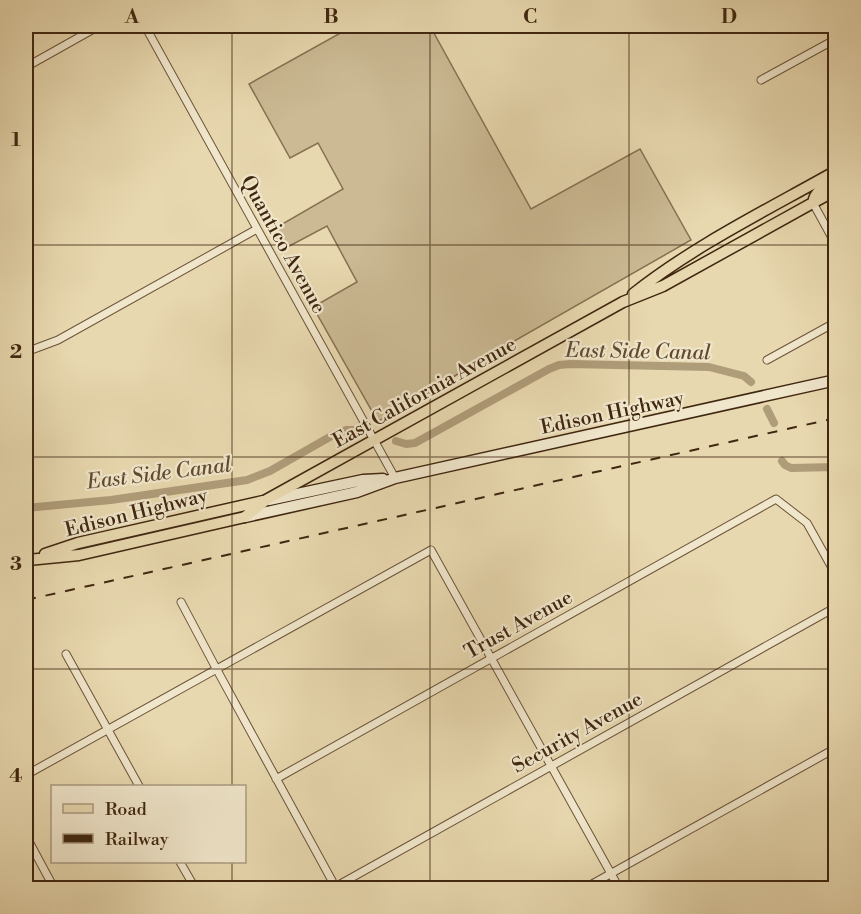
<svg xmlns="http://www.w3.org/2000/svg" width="861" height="914" font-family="'Libre Bodoni',serif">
  <rect width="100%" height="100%" fill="#e8d8af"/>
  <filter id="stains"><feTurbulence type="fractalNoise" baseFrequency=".00333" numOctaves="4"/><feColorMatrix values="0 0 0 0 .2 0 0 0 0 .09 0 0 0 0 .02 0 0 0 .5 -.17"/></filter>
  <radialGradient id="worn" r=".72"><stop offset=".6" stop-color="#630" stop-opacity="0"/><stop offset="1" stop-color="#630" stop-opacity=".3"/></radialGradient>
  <path fill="#cbba94" stroke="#867052" stroke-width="1.5" d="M 353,26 L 430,26 L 531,209 L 640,149 L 691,240 L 474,364 L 384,420 L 377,420 L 313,307 L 357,282 L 327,226 L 282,250 L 272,230 L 343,189 L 318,143 L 290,158 L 249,84 Z"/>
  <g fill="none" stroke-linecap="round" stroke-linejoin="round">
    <path stroke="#af9c79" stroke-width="8" d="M 767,409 L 774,423
      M 396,441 L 406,444 L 415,443 L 549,369 L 559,365 L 570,364 L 709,367 L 744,376 L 751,382
      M 782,461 L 785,465 L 791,468 L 836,467
      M 26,508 L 111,500 L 247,480 L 270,471 L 335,434 L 346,430 L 357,430"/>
    <defs>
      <path id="minor" d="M 145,26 L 395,478
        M 26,67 L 99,26
        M 761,80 L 836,39
        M 813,203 L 836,245
        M 26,352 L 58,340 L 257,229
        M 767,360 L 836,322
        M 181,602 L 217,670 L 336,888
        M 66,654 L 139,786
        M 26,775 L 431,550 L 619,888
        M 276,779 L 776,499 L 807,523 L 836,575
        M 26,836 L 54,888
        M 180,862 L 195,888
        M 335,887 L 836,607
        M 585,888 L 836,748"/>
      <path id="secondary" d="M 269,500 L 363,480 L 383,479
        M 245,517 L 357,492 L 395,478 L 836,380"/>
      <path id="primary" d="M 814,199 C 817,190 827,185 836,181
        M 633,294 C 695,245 767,210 836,171
        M 45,554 L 78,543 L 263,501
        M 28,560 L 79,555 L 245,517 L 266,500 L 623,302 L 663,286 L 836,190"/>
    </defs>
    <use href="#minor" stroke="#6a5338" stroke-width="9"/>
    <use href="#secondary" stroke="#402710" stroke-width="13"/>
    <use href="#primary" stroke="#402710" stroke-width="13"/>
    <use href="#minor" stroke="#f0e6cb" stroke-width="7"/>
    <use href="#secondary" stroke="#f0e6cb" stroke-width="10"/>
    <use href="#primary" stroke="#e8d8af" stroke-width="10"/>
    <path stroke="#402710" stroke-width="2" stroke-dasharray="10 10" stroke-linecap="butt" d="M 26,600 L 836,418"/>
  </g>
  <path fill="none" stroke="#402710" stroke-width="1.5" stroke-opacity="0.55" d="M 232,26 L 232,786M 430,26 L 430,888M 629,26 L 629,888M 26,245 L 836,245M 26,457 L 836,457M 26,669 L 836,669M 232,862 L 232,888"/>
  <g text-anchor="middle" stroke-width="4.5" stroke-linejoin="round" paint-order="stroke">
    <g font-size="20" fill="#402710" stroke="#f0e6cb">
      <text transform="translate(284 244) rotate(61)" y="7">Quantico Avenue</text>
      <text transform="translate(424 392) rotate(-29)" y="7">East California Avenue</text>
      <text transform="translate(612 412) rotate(-12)" y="7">Edison Highway</text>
      <text transform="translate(136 512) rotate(-14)" y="7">Edison Highway</text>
      <text transform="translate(518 624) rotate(-29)" y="7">Trust Avenue</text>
      <text transform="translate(577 732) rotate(-29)" y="7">Security Avenue</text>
    </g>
    <g font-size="21" font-style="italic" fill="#614a30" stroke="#f0e6cb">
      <text transform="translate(638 351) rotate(1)" y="7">East Side Canal</text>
      <text transform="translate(159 473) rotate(-7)" y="7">East Side Canal</text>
    </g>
  </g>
  <rect width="861" height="914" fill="none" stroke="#e8d8af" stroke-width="66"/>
  <rect x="51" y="785" width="195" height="78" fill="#f0e6cb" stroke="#aa9a80" stroke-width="1.5"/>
  <rect x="63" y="804" width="30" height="9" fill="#e8d8af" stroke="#aa9a80" stroke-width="1.5"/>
  <text x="105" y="815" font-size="18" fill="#402710">Road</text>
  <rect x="63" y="834" width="30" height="9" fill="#402710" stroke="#aa9a80" stroke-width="1.5"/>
  <text x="105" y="845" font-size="18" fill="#402710">Railway</text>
  <rect x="33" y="33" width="795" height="848" fill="none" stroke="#402710" stroke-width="2"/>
  <g font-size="20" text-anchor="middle" font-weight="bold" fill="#402710">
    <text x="132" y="23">A</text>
    <text x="331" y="23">B</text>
    <text x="530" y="23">C</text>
    <text x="729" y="23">D</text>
    <text x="16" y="146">1</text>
    <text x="16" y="358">2</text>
    <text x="16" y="570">3</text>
    <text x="16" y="782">4</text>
  </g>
  <rect width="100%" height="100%" filter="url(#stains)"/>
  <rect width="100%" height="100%" fill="url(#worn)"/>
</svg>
